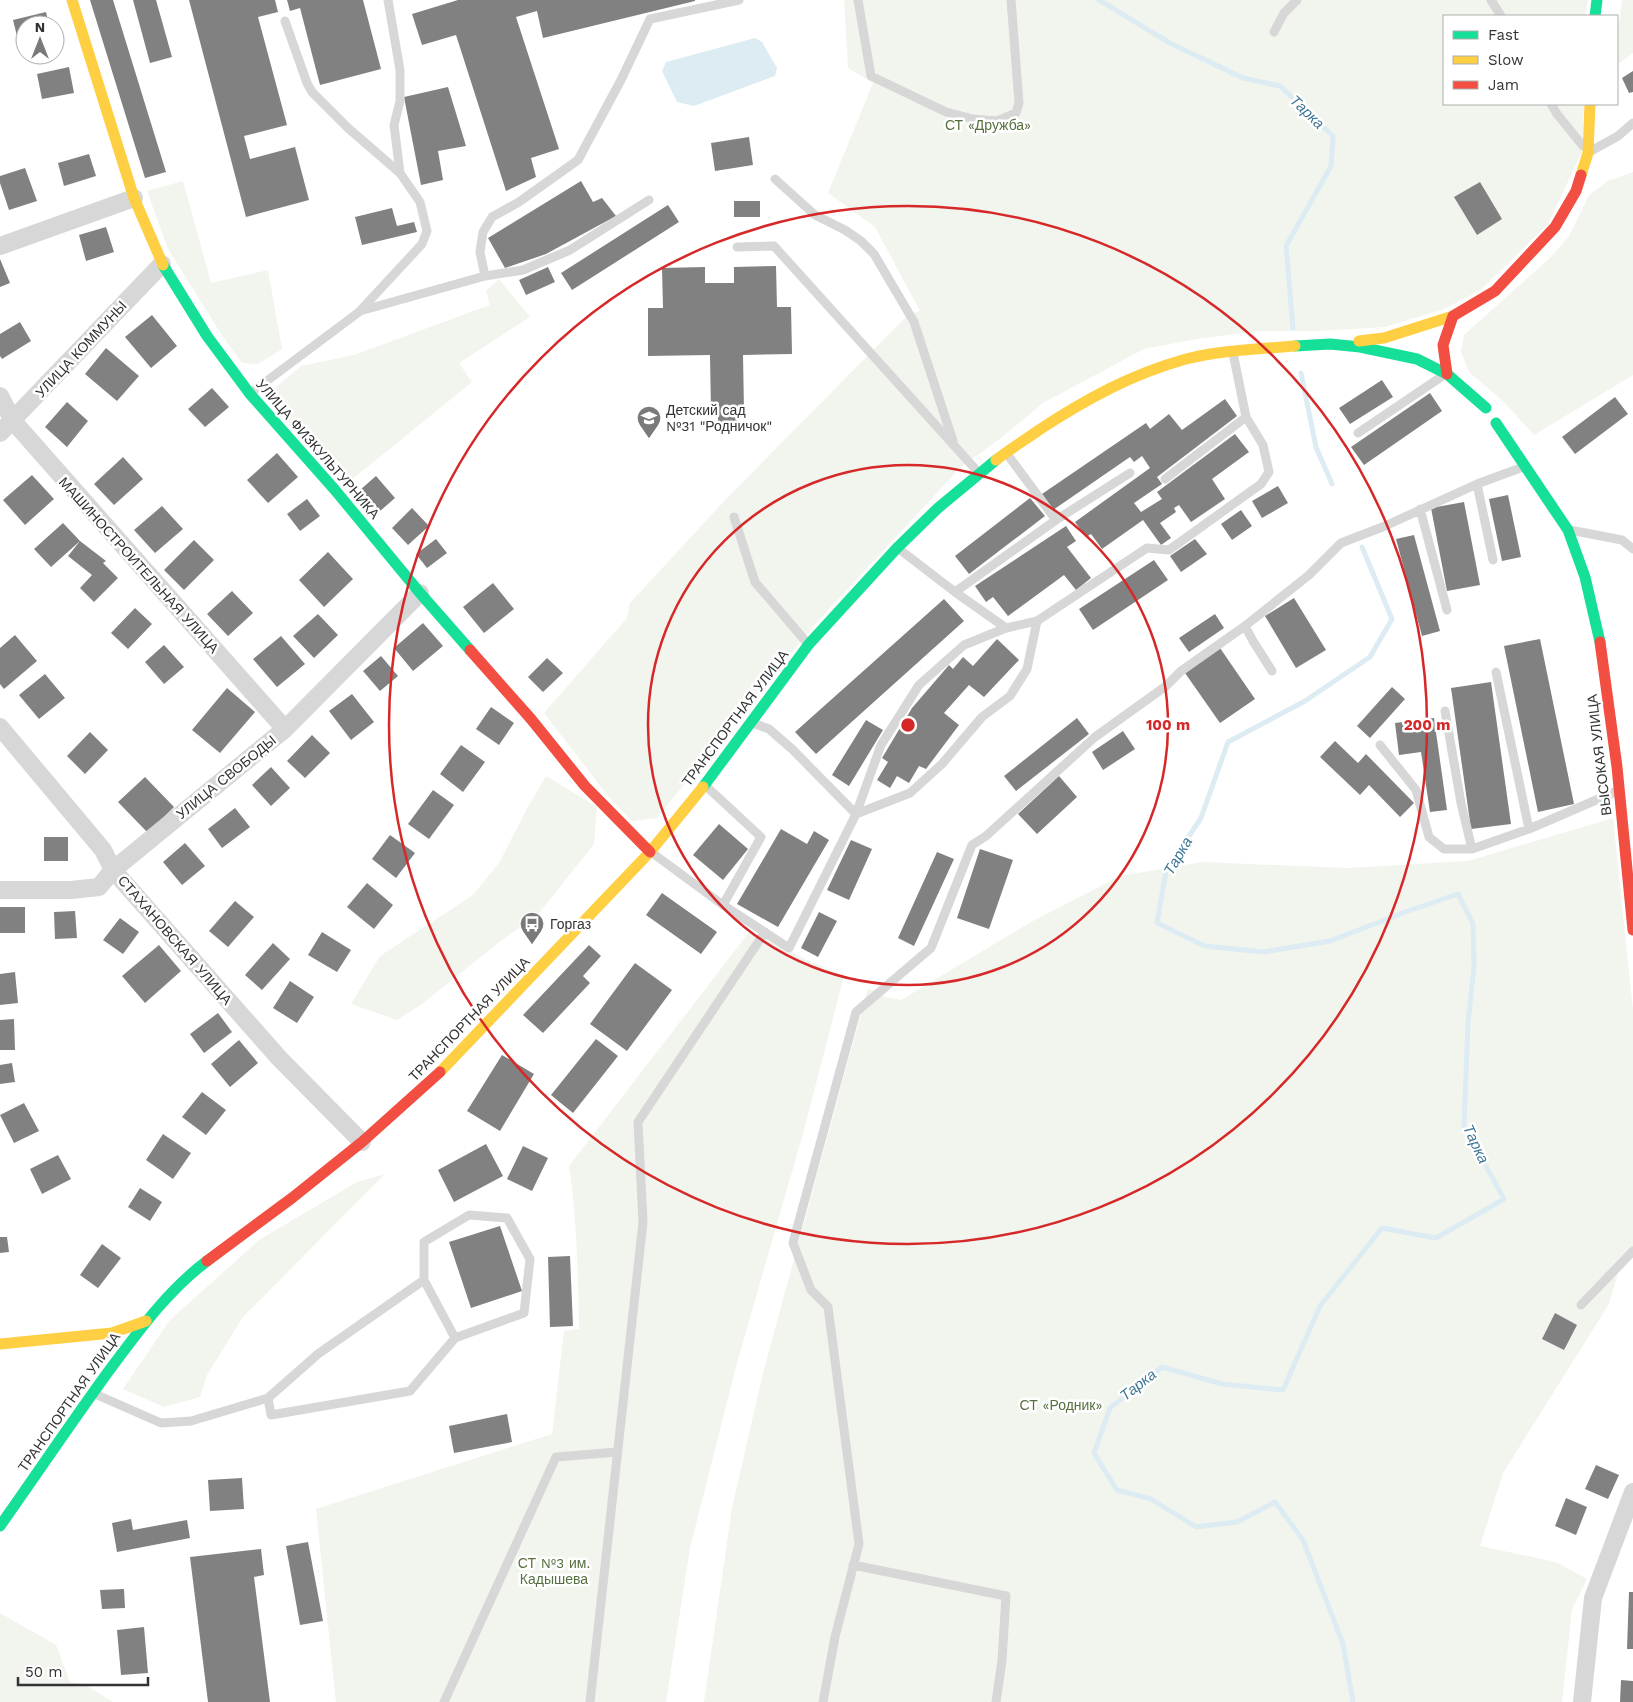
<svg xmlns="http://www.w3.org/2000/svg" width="1633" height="1702" font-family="'Work Sans',sans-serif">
  <rect width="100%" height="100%" fill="#fff"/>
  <path fill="#f1f5ed" d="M 844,0 L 1588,0 L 1585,16 L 1444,16 L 1444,104 L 1584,104 L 1582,152 L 1548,224 L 1481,290 L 1444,309 L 1385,327 L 1318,331 L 1258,331 L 1197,339 L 1144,349 L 1043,403 L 1001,438 L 961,467 L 816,623 L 657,818 L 632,821 L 608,796 L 544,713 L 627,618 L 630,603 L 728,497 L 908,315 L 920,311 L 875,227 L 828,193 L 873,83 L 848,68 Z
    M 1622,0 L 1633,0 L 1633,53 L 1617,65 L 1617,41 Z
    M 1633,172 L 1633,375 L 1534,435 L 1503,401 L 1469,372 L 1461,352 L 1464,335 L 1551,257 L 1569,236 L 1589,195 L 1608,181 Z
    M 183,181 L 211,283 L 268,270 L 282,349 L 258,364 L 242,363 L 223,337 L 168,249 L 147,191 Z
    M 499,279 L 530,317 L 459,363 L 472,382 L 344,486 L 266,396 L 301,366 L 354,355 L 490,305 L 486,291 Z
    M 546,776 L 597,807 L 594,844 L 539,913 L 498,943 L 422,1004 L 397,1020 L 351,1004 L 380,956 L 473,895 L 499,863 L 529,805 Z
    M 1613,818 L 1633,1010 L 1633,1250 L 1621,1263 L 1609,1304 L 1503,1473 L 1480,1546 L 1556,1562 L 1587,1579 L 1572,1609 L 1562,1702 L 704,1702 L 732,1508 L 763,1373 L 868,988 L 886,997 L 901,1000 L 1031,922 L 1120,876 L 1202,862 L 1347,868 L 1468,861 Z
    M 750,931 L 805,959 L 844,976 L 804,1130 L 737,1363 L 690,1548 L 666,1702 L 336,1702 L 316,1509 L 552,1434 L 564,1331 L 579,1329 C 578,1274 577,1220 569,1166 Z
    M 385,1174 L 243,1317 L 207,1375 L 200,1397 L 164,1407 L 123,1389 L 170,1320 L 259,1240 L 357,1182 Z
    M 0,1613 L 56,1645 L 70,1682 L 84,1684 L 113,1702 L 0,1702 Z"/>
  <path fill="#ddebf3" d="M 755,38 L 762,42 L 777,68 L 775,76 L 694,106 L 677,102 L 662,71 L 666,62 Z"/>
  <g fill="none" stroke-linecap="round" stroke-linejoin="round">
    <path stroke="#ddebf3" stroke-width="5" d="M 1099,0 L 1170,43 L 1243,78 L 1280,86 L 1333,136 L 1331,166 L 1286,246 L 1293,328
      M 1301,373 L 1316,447 L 1332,484
      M 1353,1702 L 1343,1644 L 1303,1540 L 1275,1502 L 1237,1522 L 1196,1527 L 1151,1499 L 1117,1490 L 1094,1453 L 1110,1408 L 1162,1367 L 1222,1384 L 1283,1390 L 1320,1306 L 1382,1228 L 1436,1238 L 1504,1199 L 1464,1126 L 1468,1023 L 1474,967 L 1473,924 L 1458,894 L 1408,911 L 1330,941 L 1263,952 L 1205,946 L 1157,923 L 1166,871 L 1201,818 L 1228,742 L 1305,701 L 1370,657 L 1392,619 L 1362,547"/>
  </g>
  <path fill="#818181" d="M 90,0 L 113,0 L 166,172 L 145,178 Z
    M 133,0 L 156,0 L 172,57 L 150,63 Z
    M 189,0 L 275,0 L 278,12 L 258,17 L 287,125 L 244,136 L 250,159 L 295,147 L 309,200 L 246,217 Z
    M 287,0 L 363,0 L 381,69 L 320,85 L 300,8 L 290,11 Z
    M 458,0 L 695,0 L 695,1 L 543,38 L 537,11 L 516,17 L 559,149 L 531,158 L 536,177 L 506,191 L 456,35 L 422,45 L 412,14 Z
    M 46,12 L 49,25 L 25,25 L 25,51 L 21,52 L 13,20 Z
    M 69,67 L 74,93 L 42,99 L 37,74 Z
    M 1633,71 L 1633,92 L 1629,93 L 1622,78 Z
    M 448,87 L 466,146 L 438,151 L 443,180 L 421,185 L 404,97 Z
    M 749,137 L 753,165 L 715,171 L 711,143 Z
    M 89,154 L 96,176 L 64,186 L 58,163 Z
    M 25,168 L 37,201 L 9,210 L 0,183 L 0,176 Z
    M 581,181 L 593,202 L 602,198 L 616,216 L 546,254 L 505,268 L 488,238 Z
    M 1480,182 L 1502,219 L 1477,235 L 1454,197 Z
    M 734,201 L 760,201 L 760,217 L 734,217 Z
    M 668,205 L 679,222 L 572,290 L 561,273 Z
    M 392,208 L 397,226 L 414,222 L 417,232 L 362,245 L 355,217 Z
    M 106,227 L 114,252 L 86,261 L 79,235 Z
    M 0,259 L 10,283 L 0,287 Z
    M 776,266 L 777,307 L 791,307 L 792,354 L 743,355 L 744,411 L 737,411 L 737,424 L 718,425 L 718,412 L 711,412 L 710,355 L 648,356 L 648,308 L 663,308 L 662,268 L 705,267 L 705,283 L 734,283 L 734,267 Z
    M 548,267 L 555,282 L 526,295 L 519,280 Z
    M 152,315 L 177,346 L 151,368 L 125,337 Z
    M 20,322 L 31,341 L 2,359 L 0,356 L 0,334 Z
    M 106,348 L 139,376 L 117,401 L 85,374 Z
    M 1382,380 L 1393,397 L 1350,424 L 1339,408 Z
    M 212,388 L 229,407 L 205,427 L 188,409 Z
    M 1430,393 L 1442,411 L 1364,465 L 1351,447 Z
    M 1615,397 L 1628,414 L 1575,454 L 1562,437 Z
    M 1225,399 L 1237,416 L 1157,477 L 1162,484 L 1134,503 L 1141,512 L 1162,499 L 1157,492 L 1235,434 L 1249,452 L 1212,479 L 1225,499 L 1191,522 L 1179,505 L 1174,508 L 1176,512 L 1160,523 L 1171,538 L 1161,545 L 1143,520 L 1102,549 L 1091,534 L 1086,537 L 1075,522 L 1150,468 L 1142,456 L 1134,462 L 1130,457 L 1053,510 L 1042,494 L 1146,423 L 1150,429 L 1169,414 L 1182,430 Z
    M 67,402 L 88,421 L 67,447 L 45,427 Z
    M 277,453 L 298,477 L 268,503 L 247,480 Z
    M 123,457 L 143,479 L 114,505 L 94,484 Z
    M 32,475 L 54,499 L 25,525 L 3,500 Z
    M 376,476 L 395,498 L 379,512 L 360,490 Z
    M 1278,486 L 1288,503 L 1262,518 L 1252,501 Z
    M 1508,495 L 1521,557 L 1502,561 L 1489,499 Z
    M 1030,498 L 1045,516 L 969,574 L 955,556 Z
    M 307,499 L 320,516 L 300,531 L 287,514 Z
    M 1464,502 L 1480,585 L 1447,591 L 1431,508 Z
    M 162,506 L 183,529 L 155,553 L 134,530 Z
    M 412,508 L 429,526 L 408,545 L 392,528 Z
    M 1241,510 L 1252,526 L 1232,540 L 1221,524 Z
    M 63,523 L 80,541 L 106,561 L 103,563 L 118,578 L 94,602 L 80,588 L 92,575 L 68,556 L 80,541 L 51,567 L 34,549 Z
    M 1066,526 L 1076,541 L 1067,547 L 1091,578 L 1076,590 L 1064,575 L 1008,616 L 993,597 L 986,602 L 975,586 Z
    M 1414,535 L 1440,631 L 1422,636 L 1396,539 Z
    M 436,539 L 447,553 L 427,568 L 416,554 Z
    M 1195,539 L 1207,554 L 1181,572 L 1170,556 Z
    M 194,540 L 214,560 L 184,590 L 164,570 Z
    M 328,552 L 353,579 L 324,607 L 299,580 Z
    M 1154,560 L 1168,580 L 1093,630 L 1079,609 Z
    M 493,583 L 514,609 L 484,633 L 463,607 Z
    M 232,591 L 253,613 L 228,636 L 207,614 Z
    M 1294,598 L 1326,650 L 1296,668 L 1265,616 Z
    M 944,599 L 964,621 L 816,754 L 795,732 Z
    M 135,608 L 152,624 L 128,649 L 111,633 Z
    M 318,614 L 338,635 L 314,658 L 293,636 Z
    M 1215,614 L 1224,628 L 1189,652 L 1179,638 Z
    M 423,623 L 443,646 L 413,671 L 394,648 Z
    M 15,635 L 37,661 L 4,689 L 0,684 L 0,648 Z
    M 281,636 L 305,664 L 277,687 L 253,659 Z
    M 997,639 L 1019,660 L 984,697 L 969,685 L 944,713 L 959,725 L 926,769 L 919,766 L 909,783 L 897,776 L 890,788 L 877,780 L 888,762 L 882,758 L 912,708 L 949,665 L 953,669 L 963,657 L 973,666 Z
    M 1540,639 L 1574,804 L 1538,812 L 1504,646 Z
    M 164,645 L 184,667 L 164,684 L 145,662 Z
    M 1220,648 L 1255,699 L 1220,723 L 1185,673 Z
    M 381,656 L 398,676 L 380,691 L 363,671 Z
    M 547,658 L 563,673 L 543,692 L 528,677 Z
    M 45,674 L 65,698 L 39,719 L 19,695 Z
    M 1491,682 L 1511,824 L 1471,829 L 1451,688 Z
    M 1392,687 L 1405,699 L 1370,738 L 1357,726 Z
    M 227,688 L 255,712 L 220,753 L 192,730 Z
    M 352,694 L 374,722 L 351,740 L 329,711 Z
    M 491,707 L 514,723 L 499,745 L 476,729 Z
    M 1077,718 L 1089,734 L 1016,791 L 1004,776 Z
    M 1434,718 L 1447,810 L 1430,812 L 1421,752 L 1399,755 L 1395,723 Z
    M 866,720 L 883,730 L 849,786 L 832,775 Z
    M 1123,731 L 1135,749 L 1103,770 L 1092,752 Z
    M 90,732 L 108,750 L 85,774 L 67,756 Z
    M 312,735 L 330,753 L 305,778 L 287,761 Z
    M 1335,741 L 1358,763 L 1366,754 L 1414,803 L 1400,817 L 1369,785 L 1360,795 L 1320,757 Z
    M 461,745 L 485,762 L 463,792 L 440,774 Z
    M 271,767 L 290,788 L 271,806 L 252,785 Z
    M 1059,776 L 1077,797 L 1037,834 L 1018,814 Z
    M 145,777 L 174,807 L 148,833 L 118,802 Z
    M 433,790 L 454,805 L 429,839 L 408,824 Z
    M 235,808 L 250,827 L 222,848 L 208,829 Z
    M 719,824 L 748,849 L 723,880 L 693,855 Z
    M 781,829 L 807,844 L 814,831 L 829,840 L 778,927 L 737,904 Z
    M 390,835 L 415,853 L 396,878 L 372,859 Z
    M 44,837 L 68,837 L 68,861 L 44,861 Z
    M 851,840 L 872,849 L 849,900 L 827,890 Z
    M 185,843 L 205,866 L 182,885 L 163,862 Z
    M 980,849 L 1013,860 L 989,929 L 957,918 Z
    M 937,852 L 954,859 L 914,946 L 898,938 Z
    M 367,883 L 393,905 L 374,929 L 347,907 Z
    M 662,893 L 717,932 L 701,954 L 646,915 Z
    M 235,901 L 254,917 L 228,947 L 209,931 Z
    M 0,907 L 25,907 L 25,933 L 0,933 Z
    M 75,911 L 77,938 L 55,939 L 54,912 Z
    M 819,912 L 837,921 L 818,957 L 801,948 Z
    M 120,918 L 139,932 L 123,954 L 103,940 Z
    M 322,932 L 351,950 L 337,972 L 308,955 Z
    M 273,943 L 290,959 L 262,990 L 245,975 Z
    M 159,945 L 181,971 L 145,1003 L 122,976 Z
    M 589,945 L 601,956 L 583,976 L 590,983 L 543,1033 L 523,1015 Z
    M 635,963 L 672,990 L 627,1051 L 590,1024 Z
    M 15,972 L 18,1003 L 0,1005 L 0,974 Z
    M 290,981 L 314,997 L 297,1023 L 273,1008 Z
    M 218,1013 L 232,1032 L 204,1053 L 190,1034 Z
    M 14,1019 L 15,1050 L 0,1050 L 0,1020 Z
    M 596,1039 L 618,1056 L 573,1113 L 551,1095 Z
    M 239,1040 L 258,1063 L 230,1087 L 211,1064 Z
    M 502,1055 L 534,1074 L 500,1131 L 467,1111 Z
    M 12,1063 L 15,1082 L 0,1084 L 0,1065 Z
    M 202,1092 L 226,1110 L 206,1135 L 182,1117 Z
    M 24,1103 L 39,1131 L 14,1143 L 0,1115 Z
    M 163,1134 L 191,1153 L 173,1179 L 146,1160 Z
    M 486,1144 L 503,1176 L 454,1202 L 438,1170 Z
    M 523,1146 L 548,1158 L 532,1191 L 507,1179 Z
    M 58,1155 L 71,1179 L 42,1194 L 30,1169 Z
    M 140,1188 L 162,1202 L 150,1221 L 128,1207 Z
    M 500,1226 L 522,1291 L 471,1308 L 449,1242 Z
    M 0,1237 L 7,1237 L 9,1252 L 0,1253 Z
    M 102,1244 L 121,1258 L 98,1288 L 80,1275 Z
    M 570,1256 L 573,1326 L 550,1327 L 548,1257 Z
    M 1555,1313 L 1577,1325 L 1564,1350 L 1542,1339 Z
    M 507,1414 L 512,1442 L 454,1453 L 449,1426 Z
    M 1596,1465 L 1619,1475 L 1608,1499 L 1585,1489 Z
    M 242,1478 L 244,1509 L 210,1511 L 208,1480 Z
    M 1566,1498 L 1587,1507 L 1576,1535 L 1555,1526 Z
    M 131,1519 L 133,1530 L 187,1520 L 190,1538 L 117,1552 L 112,1523 Z
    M 308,1542 L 323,1621 L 300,1625 L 286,1546 Z
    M 261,1549 L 264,1575 L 254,1577 L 270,1702 L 208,1702 L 190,1557 Z
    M 124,1589 L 125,1608 L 102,1609 L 100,1590 Z
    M 1629,1592 L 1633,1592 L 1633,1649 L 1627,1649 Z
    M 144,1627 L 148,1673 L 121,1675 L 117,1630 Z
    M 1621,1680 L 1633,1681 L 1633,1702 L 1620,1702 Z"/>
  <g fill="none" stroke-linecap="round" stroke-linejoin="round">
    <path stroke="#d7d7d7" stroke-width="9" d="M 858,0 L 871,76 L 946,112 L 973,119 L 997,121 L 1016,113 L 1019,103 L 1011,0
      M 1491,0 L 1501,16
      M 285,21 L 307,83 L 312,92 L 348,128 L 400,173
      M 1274,32 L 1284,13 L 1297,0
      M 1551,104 L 1557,114 L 1583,146
      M 1591,151 L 1618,136 L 1633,123
      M 775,179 L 815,215 L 845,230 L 861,241 L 874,254 L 914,322 L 953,441
      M 737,247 L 774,246 L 978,472
      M 485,276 L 480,252 L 483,232 L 492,217 L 519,202 L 578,160 L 621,80 L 650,19 L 739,0
      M 360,311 L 485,276 L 523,270 L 570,250 L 649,200
      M 252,392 L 359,312 L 422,244 L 427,231 L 420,202 L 400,173 L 394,125 L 400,101 L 400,70 L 388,0
      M 1358,433 L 1444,375
      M 1007,454 L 1056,520
      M 1165,479 L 1246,417 L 1233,353
      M 1477,484 L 1493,560
      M 1420,509 L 1447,610
      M 734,517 L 755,582 L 808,644
      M 1570,530 L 1622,540 L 1633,549
      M 955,592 L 1056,520 L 1130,473
      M 1037,621 L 1147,548 L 1169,550 L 1261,484 L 1269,472 L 1263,445 L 1246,417
      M 1272,671 L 1253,641 L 1245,626 L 1309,575 L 1341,543 L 1385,526 L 1477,484 L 1523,467
      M 1496,672 L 1529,829
      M 1445,711 L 1461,803 L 1472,849
      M 753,723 L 769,729 L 792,749 L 856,814 L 910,793 L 942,764 L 982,717 L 1010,696 L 1027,669 L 1037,621 L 1006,628 L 955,592 L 899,549
      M 1380,745 L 1416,790 L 1429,837 L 1444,849 L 1472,849 L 1529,829 L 1617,791
      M 707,787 L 761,837 L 723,905
      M 651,852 L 723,905 L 789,948 L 856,814 L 881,745 L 919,685 L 964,645 L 1006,628
      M 1581,1305 L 1633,1251
      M 95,1394 L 161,1423 L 191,1421 L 268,1398 L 318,1354 L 424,1280
      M 268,1398 L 271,1415 L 410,1391 L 455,1338 L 524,1313 L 530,1259 L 507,1218 L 469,1215 L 424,1242 L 424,1280 L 455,1338
      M 853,1565 L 1006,1596 L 1002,1661 L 996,1702
      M 444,1702 L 556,1457 L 618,1452
      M 590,1702 L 643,1222 L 638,1122 L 765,932
      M 823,1702 L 835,1637 L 859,1544 L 828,1307 L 811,1290 L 793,1243 L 856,1012 L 931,948 L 972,845 L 986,836 L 1095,737 L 1166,686 L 1181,671 L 1245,626"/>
    <path stroke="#d7d7d7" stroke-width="18" d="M 0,246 L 134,198
      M 0,396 L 13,421 L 285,729
      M 0,433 L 162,264
      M 0,727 L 103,850 L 113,870 L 279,1058 L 362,1142
      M 0,890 L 71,890 L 99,887 L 113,870 L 285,729 L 420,593
      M 1582,1702 L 1593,1598 L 1633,1492"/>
    <path stroke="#16e098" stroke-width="11" d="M 1595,16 L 1597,0
      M 163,265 L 207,336 L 250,394 L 335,490 L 420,593 L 470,650
      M 1295,346 L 1330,344 L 1360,347 L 1417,359 L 1447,374 L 1486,408
      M 1496,423 L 1568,530 L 1585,577 L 1600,642
      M 703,787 L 809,644 L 897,548 L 938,508 L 996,460
      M 0,1526 C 36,1475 71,1423 108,1372 C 138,1332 167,1291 207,1261"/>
    <path stroke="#ffcf43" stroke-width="11" d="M 72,0 L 134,198 L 163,265
      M 1581,175 L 1588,153 L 1590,104
      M 1359,341 L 1384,338 L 1453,316
      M 996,460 C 1010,449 1025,440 1039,430 C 1086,399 1132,374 1186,359 C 1221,350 1259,349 1295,346
      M 440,1072 L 650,852 L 703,787
      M 0,1344 L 112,1333 L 146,1321"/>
    <path stroke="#f24e42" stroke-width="11" d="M 1447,374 L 1443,345 L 1453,316 L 1495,291 L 1555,227 L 1576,191 L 1581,175
      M 1600,642 L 1617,767 L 1633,930
      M 470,650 L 531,719 L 585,786 L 650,852
      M 207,1261 L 292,1198 L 362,1142 L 440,1072"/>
  </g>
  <g fill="none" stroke="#d62828" stroke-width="2.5">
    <circle cx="908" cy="725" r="260"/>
    <circle cx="908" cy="725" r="519"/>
  </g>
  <defs>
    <symbol id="school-pin" viewBox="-11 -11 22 30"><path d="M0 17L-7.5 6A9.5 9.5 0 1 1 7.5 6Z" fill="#7a7a7a" stroke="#fff"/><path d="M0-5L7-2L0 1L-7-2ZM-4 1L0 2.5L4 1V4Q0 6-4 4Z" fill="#fff"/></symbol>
    <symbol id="bus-pin" viewBox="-11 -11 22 30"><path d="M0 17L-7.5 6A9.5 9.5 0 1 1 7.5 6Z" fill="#7a7a7a" stroke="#fff"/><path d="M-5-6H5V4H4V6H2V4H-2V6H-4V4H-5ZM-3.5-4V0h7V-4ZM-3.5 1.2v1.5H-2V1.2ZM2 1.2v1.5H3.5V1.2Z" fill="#fff"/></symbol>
  </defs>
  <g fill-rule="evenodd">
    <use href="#school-pin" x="635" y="404" width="28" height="38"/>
    <use href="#bus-pin" x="518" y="910" width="28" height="38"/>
  </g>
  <g text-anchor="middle" stroke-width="5" stroke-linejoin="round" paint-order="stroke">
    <g font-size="14" fill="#56703f" stroke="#fff">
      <text x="988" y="130">СТ «Дружба»</text>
      <text x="1061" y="1410">СТ «Родник»</text>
      <text x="554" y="1568">СТ №3 им.<tspan x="554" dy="16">Кадышева</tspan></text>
    </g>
    <g font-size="14" fill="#333" stroke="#fff">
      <text transform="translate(81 349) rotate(-47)" y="5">УЛИЦА КОММУНЫ</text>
      <text transform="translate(318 449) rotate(49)" y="5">УЛИЦА ФИЗКУЛЬТУРНИКА</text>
      <text transform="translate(139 565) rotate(48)" y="5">МАШИНОСТРОИТЕЛЬНАЯ УЛИЦА</text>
      <text transform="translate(735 718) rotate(-53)" y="5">ТРАНСПОРТНАЯ УЛИЦА</text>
      <text transform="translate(1599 755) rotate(-97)" y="5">ВЫСОКАЯ УЛИЦА</text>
      <text transform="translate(226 777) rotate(-39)" y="5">УЛИЦА СВОБОДЫ</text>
      <text transform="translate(175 940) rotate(49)" y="5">СТАХАНОВСКАЯ УЛИЦА</text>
      <text transform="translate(469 1019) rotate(-46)" y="5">ТРАНСПОРТНАЯ УЛИЦА</text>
      <text transform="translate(69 1402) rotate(-55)" y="5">ТРАНСПОРТНАЯ УЛИЦА</text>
    </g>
    <g font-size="14" fill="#333" stroke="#fff" text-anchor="start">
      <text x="666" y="415">Детский сад<tspan x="666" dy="16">№31 "Родничок"</tspan></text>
      <text x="550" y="929">Горгаз</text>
    </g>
    <g font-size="15" font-style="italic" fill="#3f7597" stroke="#fff">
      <text transform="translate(1307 112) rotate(44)" y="5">Тарка</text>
      <text transform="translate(1178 856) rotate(-60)" y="5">Тарка</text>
      <text transform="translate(1476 1144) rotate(65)" y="5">Тарка</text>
      <text transform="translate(1138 1385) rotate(-38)" y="5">Тарка</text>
    </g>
  </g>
  <circle cx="908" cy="725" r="8" fill="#d62828" stroke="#fff" stroke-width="2.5"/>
  <g font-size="15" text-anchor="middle" font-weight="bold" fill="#d62828" stroke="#fff" stroke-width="5" stroke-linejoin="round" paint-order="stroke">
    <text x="1168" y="730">100 m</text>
    <text x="1427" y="730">200 m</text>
  </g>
  <rect x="1443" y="15" width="175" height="90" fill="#ffffff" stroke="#adadad"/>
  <rect x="1453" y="31" width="25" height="8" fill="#16e098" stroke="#adadad"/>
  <text x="1488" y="40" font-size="15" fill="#333333">Fast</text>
  <rect x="1453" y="56" width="25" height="8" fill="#ffcf43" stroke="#adadad"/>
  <text x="1488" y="65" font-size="15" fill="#333333">Slow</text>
  <rect x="1453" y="81" width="25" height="8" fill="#f24e42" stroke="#adadad"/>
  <text x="1488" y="90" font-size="15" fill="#333333">Jam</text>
  <g transform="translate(40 40)"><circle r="24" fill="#ffffff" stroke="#adadad"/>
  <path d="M0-4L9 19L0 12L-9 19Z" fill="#7a7a7a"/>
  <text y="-8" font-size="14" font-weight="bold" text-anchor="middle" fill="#333333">N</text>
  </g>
  <path d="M18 1677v8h130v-8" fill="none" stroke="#333333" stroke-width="2.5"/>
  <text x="25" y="1677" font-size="15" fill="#333333" stroke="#ffffff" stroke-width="4" paint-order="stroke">50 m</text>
</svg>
